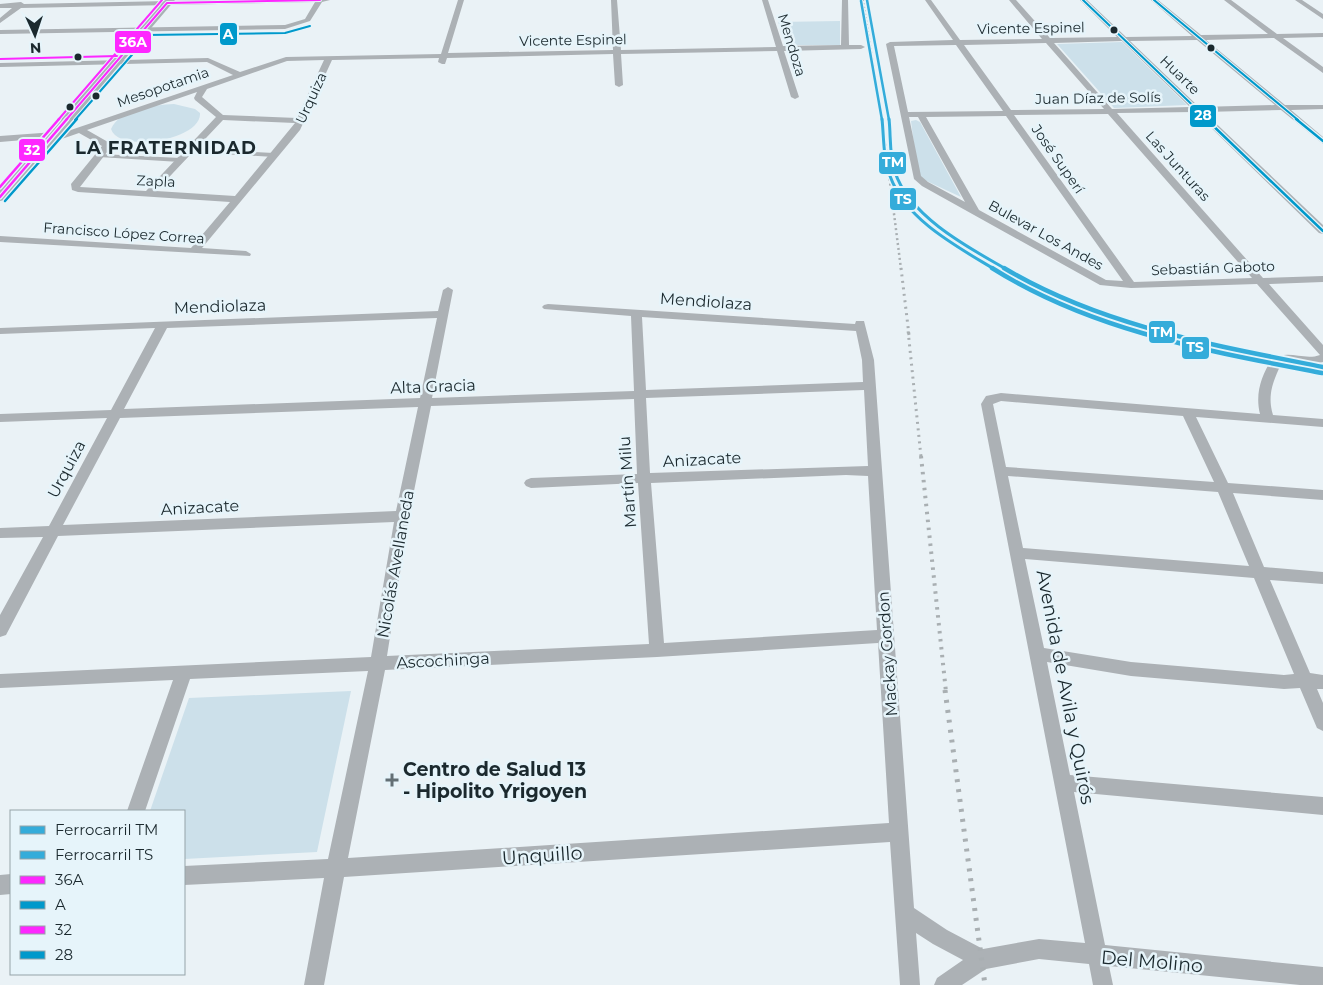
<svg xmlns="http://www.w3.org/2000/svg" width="1323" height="985" font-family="Montserrat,sans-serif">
  <rect width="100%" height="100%" fill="#eaf2f6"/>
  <path fill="#cce0ea" d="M 840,21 L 840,45 L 787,45 L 778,22 Z
    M 1122,42 L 1187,105 L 1114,108 L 1057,44 Z
    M 174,104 L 195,109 L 200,113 C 202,140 119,154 111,129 C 120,109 153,105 174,104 Z
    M 916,120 L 920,122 L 961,197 L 918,177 L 911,121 Z
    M 351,691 L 317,852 L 184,859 L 184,811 L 150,811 L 189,698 Z"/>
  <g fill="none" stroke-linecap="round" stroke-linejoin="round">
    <path fill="#acb1b5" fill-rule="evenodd" d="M 188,149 L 274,153 L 277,155 L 274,157 L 186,152 L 186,150 Z
      M 101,154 L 180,158 L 183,160 L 180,162 L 99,157 L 98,156 Z"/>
    <path fill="#acb1b5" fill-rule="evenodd" d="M 217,0 L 330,0 L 322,2 L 310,21 L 285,29 L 0,34 L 0,30 L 285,25 L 305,19 L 315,2 L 21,8 L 0,23 L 0,18 L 12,8 L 0,8 L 0,4 L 21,2 L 24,4 Z
      M 458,0 L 464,0 L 448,53 L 613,50 L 611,0 L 617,0 L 621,50 L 776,47 L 762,0 L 768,0 L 783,46 L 841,45 L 842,0 L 848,0 L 849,45 L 861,45 L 865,47 L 861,49 L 784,51 L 799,97 L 795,99 L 791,97 L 777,51 L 621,54 L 623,85 L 619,87 L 615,85 L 613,54 L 447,58 L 445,64 L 442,64 L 438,62 L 439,58 L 332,60 L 300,130 L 202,248 L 246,251 L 251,254 L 250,256 L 0,242 L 0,236 L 191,248 L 230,202 L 78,192 L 72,190 L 71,184 L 102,146 L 79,133 L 50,143 L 47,142 L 47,138 L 0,142 L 0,136 L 55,132 L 59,134 L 233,75 L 207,62 L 0,67 L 0,63 L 208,58 L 240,72 L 286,57 L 441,54 ZM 324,60 L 297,118 L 223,115 L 202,97 L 207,89 L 287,61 ZM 197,92 L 194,98 L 195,100 L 216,117 L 146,191 L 80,187 L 111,147 L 108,142 L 87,130 ZM 223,120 L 295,123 L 235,196 L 156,191 Z
      M 925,0 L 931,0 L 960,40 L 1042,39 L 1009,0 L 1016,0 L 1050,38 L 1117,37 L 1080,0 L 1087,0 L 1126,37 L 1192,36 L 1151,0 L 1158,0 L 1201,35 L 1268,34 L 1224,0 L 1231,0 L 1277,34 L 1323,33 L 1323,37 L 1283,38 L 1323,67 L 1323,73 L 1274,38 L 1206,40 L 1285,105 L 1323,105 L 1323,109 L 1291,110 L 1323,137 L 1323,144 L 1281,110 L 1204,112 L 1323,225 L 1323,234 L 1319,233 L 1195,112 L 1117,113 L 1263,278 L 1323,276 L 1323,282 L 1269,284 L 1323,345 L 1323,362 C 1309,367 1293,357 1281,364 C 1273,382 1267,395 1273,415 L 1323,419 L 1323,427 L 1196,417 L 1228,483 L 1323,490 L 1323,500 L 1233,493 L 1264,567 L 1323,572 L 1323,584 L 1270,580 L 1310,673 L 1323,675 L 1323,689 L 1317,689 L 1323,703 L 1323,731 L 1317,728 L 1300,688 L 1284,689 L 1131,676 L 1047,662 L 1070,775 L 1323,797 L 1323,815 L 1074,792 L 1105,945 L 1323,967 L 1323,985 L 1300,985 L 1109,966 L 1113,985 L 1093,985 L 1089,964 L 1039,959 L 986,969 L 962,985 L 934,985 L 937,978 L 963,960 L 933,944 L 916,933 L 920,985 L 900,985 L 890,842 L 344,877 L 324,985 L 304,985 L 324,878 L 184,885 L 184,866 L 328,859 L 368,671 L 190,679 L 145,811 L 127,811 L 173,680 L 0,688 L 0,674 L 371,657 L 394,522 L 58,536 L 6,635 L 0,637 L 0,615 L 43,537 L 0,538 L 0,528 L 49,526 L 107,418 L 0,422 L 0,414 L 111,410 L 155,328 L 0,334 L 0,328 L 438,311 L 443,290 L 448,287 L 453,290 L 432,398 L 634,391 L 631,316 L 544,309 L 542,307 L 544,305 L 548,304 L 855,324 L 856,321 L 864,321 L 874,360 L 914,908 L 947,930 L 983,949 L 1039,939 L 1085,943 L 981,404 L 986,396 L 1001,393 L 1260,414 C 1255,394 1261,376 1272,359 C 1288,349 1304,361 1320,355 L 1257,284 L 1131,288 L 1100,285 L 922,186 L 914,179 L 886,44 L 890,42 L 953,40 ZM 1197,40 L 1275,105 L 1199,107 L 1130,41 ZM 1122,41 L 1190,107 L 1112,109 L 1054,43 ZM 1046,43 L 1104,109 L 1011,110 L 964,45 ZM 956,45 L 1003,111 L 908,112 L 894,46 ZM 1108,114 L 1252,278 L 1134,282 L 1014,115 ZM 1006,116 L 1123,281 L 1106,280 L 979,210 L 926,117 ZM 909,117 L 918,117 L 965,202 L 928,182 L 921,176 ZM 642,317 L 856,331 L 862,360 L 863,382 L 646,390 ZM 437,318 L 420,398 L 124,409 L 167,328 ZM 864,390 L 868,466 L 650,473 L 646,398 ZM 634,399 L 637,474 L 531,478 L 526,480 L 524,483 L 526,486 L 531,488 L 638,483 L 649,644 L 387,656 L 409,516 L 431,406 ZM 1001,401 L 1183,416 L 1214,482 L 1006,467 L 993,404 ZM 418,407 L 396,511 L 63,525 L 120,418 ZM 846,475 L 868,476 L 877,630 L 664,643 L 651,483 ZM 1008,476 L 1218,492 L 1249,566 L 1023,548 ZM 1025,559 L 1254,578 L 1294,674 L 1284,675 L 1131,662 L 1044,648 ZM 878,643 L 889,823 L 348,858 L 385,670 L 657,657 Z
      M 1295,0 L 1302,0 L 1323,14 L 1323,19 Z
      M 11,874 L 11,894 L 0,895 L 0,875 Z"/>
    <path fill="#a9b1b5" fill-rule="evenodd" d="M 165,0 L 175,0 L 5,200 L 0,201 L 0,189 Z"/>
    <path stroke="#a9afb2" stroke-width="2" stroke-dasharray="1 2.5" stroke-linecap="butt" d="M 863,0 L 882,120"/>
    <path stroke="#a9afb2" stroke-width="2.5" stroke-dasharray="2 3" stroke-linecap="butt" d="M 882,119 L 901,269"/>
    <path stroke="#a9afb2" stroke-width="3" stroke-dasharray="2 4.5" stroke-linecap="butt" d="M 901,268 L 909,335
      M 909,335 L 908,330 L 921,457"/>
    <path stroke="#a9afb2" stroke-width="4" stroke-dasharray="2.5 5.5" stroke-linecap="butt" d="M 921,456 L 946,692"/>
    <path stroke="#a9afb2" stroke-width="5" stroke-dasharray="3 7" stroke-linecap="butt" d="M 945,690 L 985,985"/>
    <defs>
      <path id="bus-1-far1" d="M 66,120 L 167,3 L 320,0"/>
      <path id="bus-1" d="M 0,197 L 67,119"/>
      <path id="bus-2-far1" d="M 146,35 L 285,33 L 310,26
        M 75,120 L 151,33"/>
      <path id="bus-2" d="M 5,201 L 77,119"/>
      <path id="bus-3-far1" d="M 0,59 L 117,56
        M 58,120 L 162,0"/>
      <path id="bus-3" d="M 0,187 L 59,119"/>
      <path id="bus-4-far1" d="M 1083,0 L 1208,120
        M 1154,0 L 1298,120"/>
      <path id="bus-4" d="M 1206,119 L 1323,231
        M 1296,119 L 1323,141"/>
    </defs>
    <use href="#bus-1-far1" stroke="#e6f4fa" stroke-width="4"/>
    <use href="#bus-1" stroke="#e6f4fa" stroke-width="5"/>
    <use href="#bus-2-far1" stroke="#e6f4fa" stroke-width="4"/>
    <use href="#bus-2" stroke="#e6f4fa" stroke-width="5"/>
    <use href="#bus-3-far1" stroke="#e6f4fa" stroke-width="4"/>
    <use href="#bus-3" stroke="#e6f4fa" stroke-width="5"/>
    <use href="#bus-4-far1" stroke="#e6f4fa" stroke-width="4"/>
    <use href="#bus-4" stroke="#e6f4fa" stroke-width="5"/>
    <use href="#bus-1-far1" stroke="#fe27ff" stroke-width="2"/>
    <use href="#bus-1" stroke="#fe27ff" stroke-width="2.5"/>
    <use href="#bus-2-far1" stroke="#0099cb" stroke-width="2"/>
    <use href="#bus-2" stroke="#0099cb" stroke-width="2.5"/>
    <use href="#bus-3-far1" stroke="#fe27ff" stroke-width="2"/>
    <use href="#bus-3" stroke="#fe27ff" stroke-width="2.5"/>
    <use href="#bus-4-far1" stroke="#0099cb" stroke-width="2"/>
    <use href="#bus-4" stroke="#0099cb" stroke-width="2.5"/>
    <defs>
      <path id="rail-1-far2" d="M 867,0 L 889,120"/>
      <path id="rail-1-far1" d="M 889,119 C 891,136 889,155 895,172 C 909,216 969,248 1006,269"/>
      <path id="rail-1" d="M 1004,268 C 1101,326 1213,345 1323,367"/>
      <path id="rail-2-far2" d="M 861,1 L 882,120"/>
      <path id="rail-2-far1" d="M 882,119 C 884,138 883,158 890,176 C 906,220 956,246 994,269"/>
      <path id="rail-2" d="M 992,268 C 1092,331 1208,351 1322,373"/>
    </defs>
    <use href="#rail-1-far2" stroke="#e6f4fa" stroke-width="4.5"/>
    <use href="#rail-1-far1" stroke="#e6f4fa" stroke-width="5.5"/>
    <use href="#rail-1" stroke="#e6f4fa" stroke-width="8"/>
    <use href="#rail-2-far2" stroke="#e6f4fa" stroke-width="4.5"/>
    <use href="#rail-2-far1" stroke="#e6f4fa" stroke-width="5.5"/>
    <use href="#rail-2" stroke="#e6f4fa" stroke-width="8"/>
    <use href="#rail-1-far2" stroke="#34acda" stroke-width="2.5"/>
    <use href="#rail-1-far1" stroke="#34acda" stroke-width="3"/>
    <use href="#rail-1" stroke="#34acda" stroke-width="4.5"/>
    <use href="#rail-2-far2" stroke="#34acda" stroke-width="2.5"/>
    <use href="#rail-2-far1" stroke="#34acda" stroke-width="3"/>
    <use href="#rail-2" stroke="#34acda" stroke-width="4.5"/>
  </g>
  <g fill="#1b292e" stroke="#e6f4fa" stroke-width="2">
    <circle cx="1114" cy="30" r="4.5"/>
    <circle cx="1211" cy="48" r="4.5"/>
    <circle cx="78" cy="57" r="4.5"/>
    <circle cx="96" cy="96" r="4.5"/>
    <circle cx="70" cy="107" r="4.5"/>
  </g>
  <path fill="#636f74" stroke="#e6f4fa" stroke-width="2" d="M389.5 772.5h5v5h5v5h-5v5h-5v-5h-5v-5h5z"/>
  <g text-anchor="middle" stroke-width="5" stroke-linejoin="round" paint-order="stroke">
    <g font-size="14" fill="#1b292e" stroke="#e6f4fa">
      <text transform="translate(1031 28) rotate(-1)" y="5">Vicente Espinel</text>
      <text transform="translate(573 40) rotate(-1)" y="5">Vicente Espinel</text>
      <text transform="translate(792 45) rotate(73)" y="5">Mendoza</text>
      <text transform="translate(1180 75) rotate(44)" y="5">Huarte</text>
      <text transform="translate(163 87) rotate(-19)" y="5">Mesopotamia</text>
      <text transform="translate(311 98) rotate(-65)" y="5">Urquiza</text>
      <text transform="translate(1098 98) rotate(-1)" y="5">Juan Díaz de Solís</text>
      <text transform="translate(1058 159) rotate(55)" y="5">José Superí</text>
      <text transform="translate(1178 166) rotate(48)" y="5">Las Junturas</text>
      <text transform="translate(156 181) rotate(3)" y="5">Zapla</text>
      <text transform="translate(124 233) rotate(4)" y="5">Francisco López Correa</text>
      <text transform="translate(1046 235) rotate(29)" y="5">Bulevar Los Andes</text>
      <text transform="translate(1213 268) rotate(-2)" y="5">Sebastián Gaboto</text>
    </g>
    <g font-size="16" fill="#1b292e" stroke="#e6f4fa">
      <text transform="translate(706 301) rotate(4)" y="6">Mendiolaza</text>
      <text transform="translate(220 306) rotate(-2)" y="6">Mendiolaza</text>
      <text transform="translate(433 386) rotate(-2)" y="6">Alta Gracia</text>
      <text transform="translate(702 459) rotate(-3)" y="6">Anizacate</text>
      <text transform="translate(66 469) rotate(-62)" y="6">Urquiza</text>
      <text transform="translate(627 482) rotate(-94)" y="6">Martín Milu</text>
      <text transform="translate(200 507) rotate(-3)" y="6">Anizacate</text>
      <text transform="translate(395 564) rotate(-80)" y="6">Nicolás Avellaneda</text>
      <text transform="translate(887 654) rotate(-94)" y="6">Mackay Gordon</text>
      <text transform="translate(443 660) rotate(-3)" y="6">Ascochinga</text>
    </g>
    <g font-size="18" font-weight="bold" letter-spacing="1" fill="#1b292e" stroke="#e6f4fa">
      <text x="166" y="154">LA FRATERNIDAD</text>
    </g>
    <g font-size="19" fill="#1b292e" stroke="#e6f4fa">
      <text transform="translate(1066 687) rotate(79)" y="7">Avenida de Avila y Quirós</text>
      <text transform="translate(542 855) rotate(-4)" y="7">Unquillo</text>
      <text transform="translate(1152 961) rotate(5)" y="7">Del Molino</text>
    </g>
    <g font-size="19" font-weight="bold" fill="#1b292e" stroke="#e6f4fa" text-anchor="start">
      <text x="403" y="776">Centro de Salud 13<tspan x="403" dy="22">- Hipolito Yrigoyen</tspan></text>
    </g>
  </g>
  <g stroke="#e6f4fa" stroke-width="2">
    <rect x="219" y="22" width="19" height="24" rx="5" fill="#0099cb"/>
    <rect x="114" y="30" width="38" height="24" rx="5" fill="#fe27ff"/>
    <rect x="1189" y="104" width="28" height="24" rx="5" fill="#0099cb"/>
    <rect x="18" y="138" width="28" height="24" rx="5" fill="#fe27ff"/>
    <rect x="878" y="151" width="29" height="24" rx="5" fill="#34acda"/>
    <rect x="889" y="187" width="28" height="24" rx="5" fill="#34acda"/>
    <rect x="1148" y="320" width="28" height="24" rx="5" fill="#34acda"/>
    <rect x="1181" y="336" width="29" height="24" rx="5" fill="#34acda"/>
  </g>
  <g font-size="14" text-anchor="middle" font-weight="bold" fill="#fff">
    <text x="228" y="39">A</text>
    <text x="133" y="47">36A</text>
    <text x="1203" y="120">28</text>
    <text x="32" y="155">32</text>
    <text x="893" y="167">TM</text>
    <text x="903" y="204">TS</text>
    <text x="1162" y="337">TM</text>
    <text x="1195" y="352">TS</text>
  </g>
  <rect x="10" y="810" width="175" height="165" fill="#e6f4fa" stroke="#95a3a8"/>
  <rect x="20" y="826" width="25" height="8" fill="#34acda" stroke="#95a3a8"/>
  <text x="55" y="835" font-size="15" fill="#1b292e">Ferrocarril TM</text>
  <rect x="20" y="851" width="25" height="8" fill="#34acda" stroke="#95a3a8"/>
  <text x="55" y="860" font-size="15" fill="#1b292e">Ferrocarril TS</text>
  <rect x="20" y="876" width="25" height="8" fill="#fe27ff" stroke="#95a3a8"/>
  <text x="55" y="885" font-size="15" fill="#1b292e">36A</text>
  <rect x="20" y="901" width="25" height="8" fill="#0099cb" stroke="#95a3a8"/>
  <text x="55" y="910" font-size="15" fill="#1b292e">A</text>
  <rect x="20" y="926" width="25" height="8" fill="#fe27ff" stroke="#95a3a8"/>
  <text x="55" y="935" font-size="15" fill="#1b292e">32</text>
  <rect x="20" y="951" width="25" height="8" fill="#0099cb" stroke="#95a3a8"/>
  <text x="55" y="960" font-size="15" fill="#1b292e">28</text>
  <g transform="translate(35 35) rotate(177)" stroke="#e6f4fa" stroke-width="4" paint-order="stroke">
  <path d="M0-4L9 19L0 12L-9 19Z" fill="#1b292e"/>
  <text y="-8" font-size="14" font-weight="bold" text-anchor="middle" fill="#1b292e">N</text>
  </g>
</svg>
